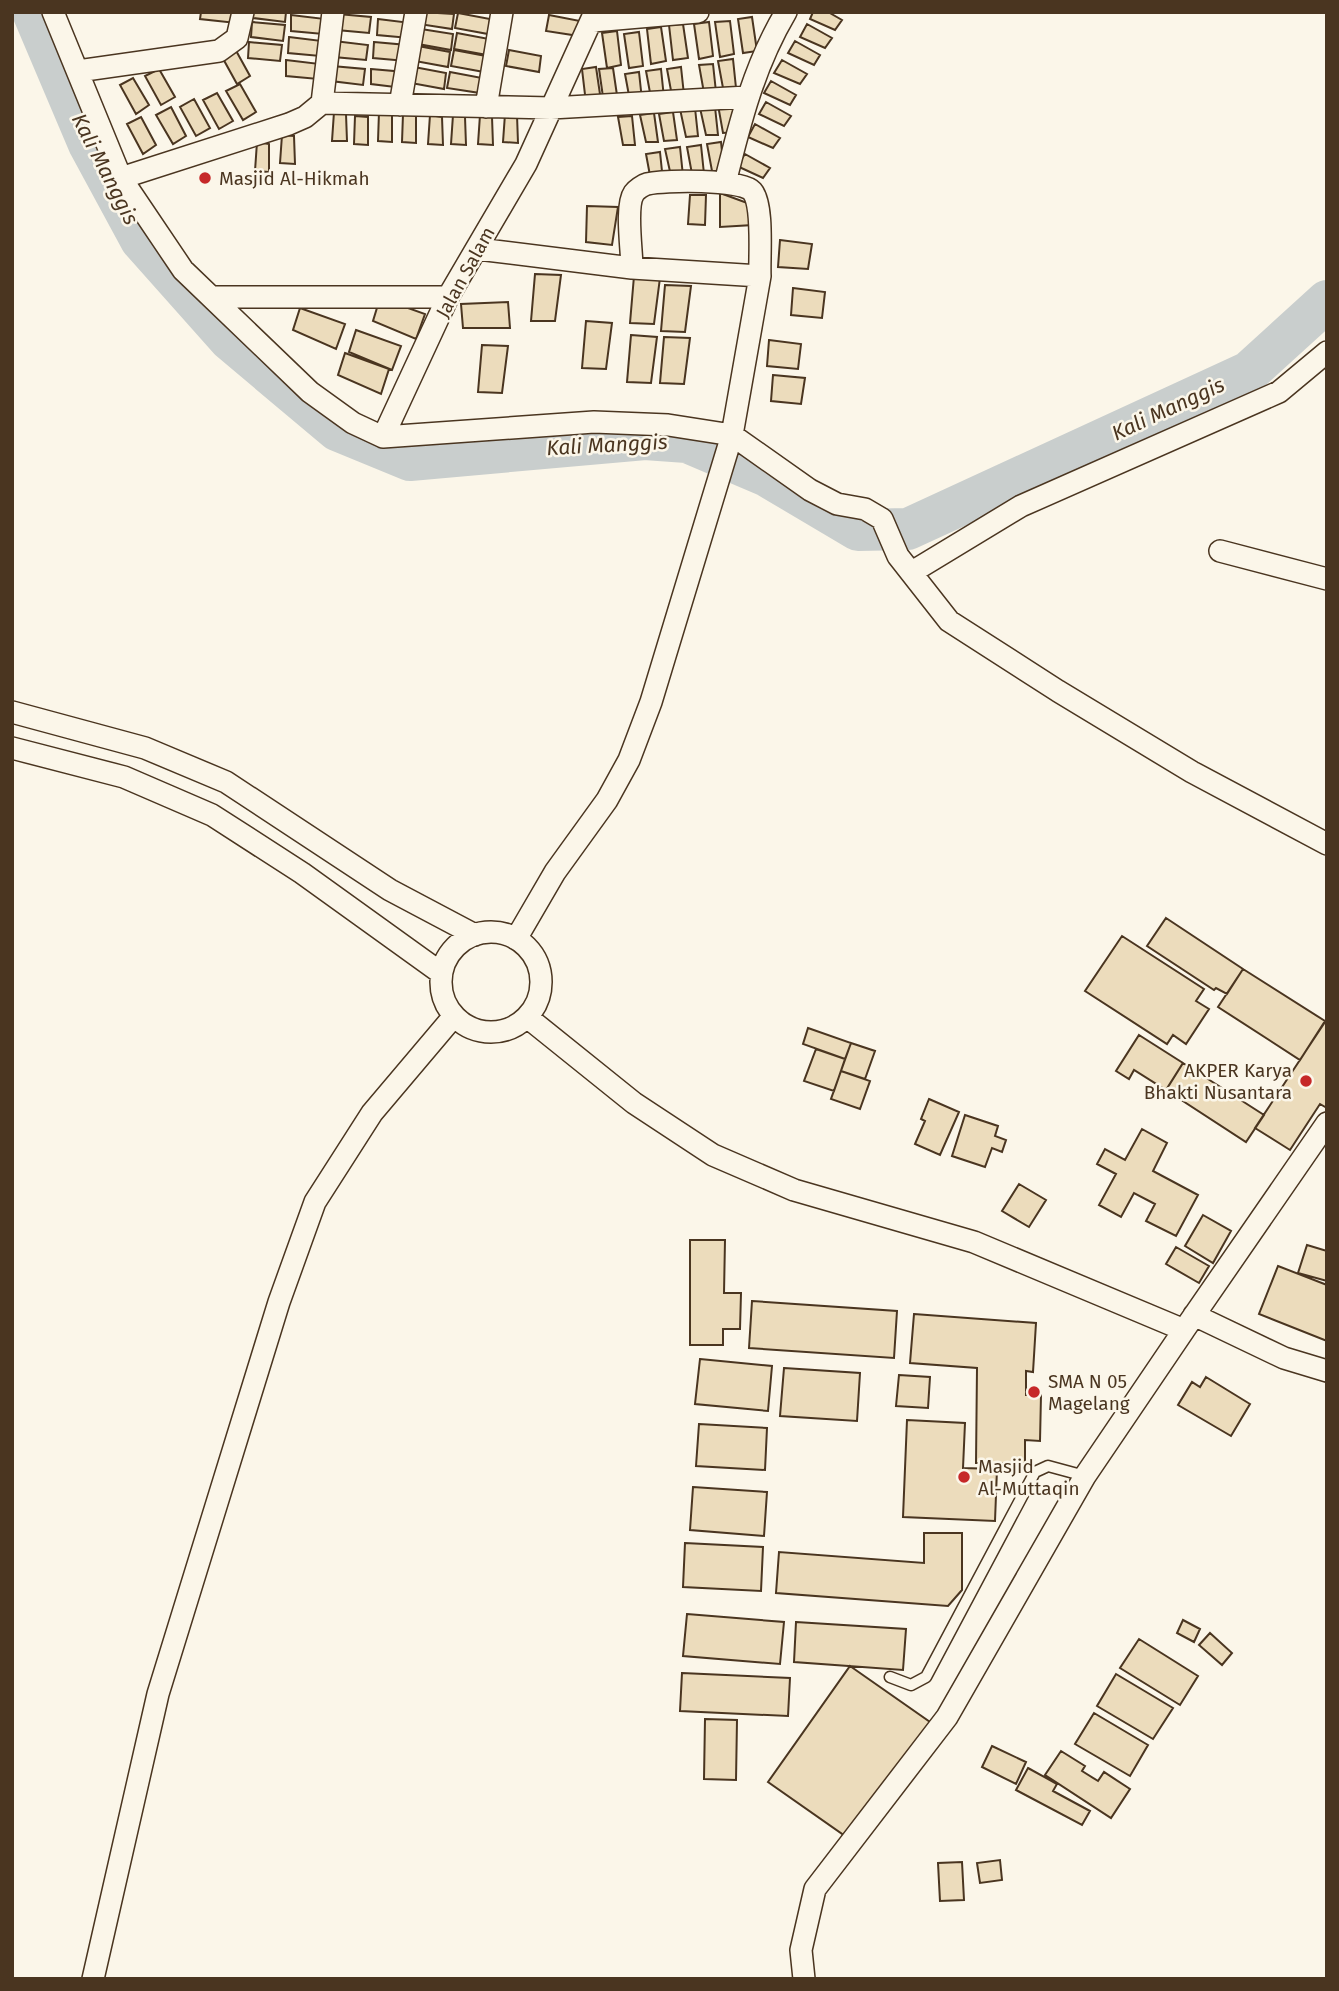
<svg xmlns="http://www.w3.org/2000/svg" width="1339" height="1991" font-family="'Fira Sans',sans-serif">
  <rect width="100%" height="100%" fill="#fbf6e9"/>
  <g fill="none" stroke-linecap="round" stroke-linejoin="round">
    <path stroke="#c9cecd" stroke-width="42" d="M 33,12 L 89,144 L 141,240 L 230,340 L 337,430 L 410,460 L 645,439 L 687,442 L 767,476 L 858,530 L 908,529 L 1249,372 L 1327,301"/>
  </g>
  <path fill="#ecdcbc" stroke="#4a3520" stroke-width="2" d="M 201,12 L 237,12 L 236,23 L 200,19 Z
    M 253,12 L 286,12 L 285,22 L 253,18 Z
    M 421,12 L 454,14 L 452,29 L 419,24 Z
    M 813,12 L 828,12 L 842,20 L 835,30 L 810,19 Z
    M 458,13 L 490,19 L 488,34 L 455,28 Z
    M 338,14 L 371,17 L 369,33 L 337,30 Z
    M 291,15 L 325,19 L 323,34 L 291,31 Z
    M 549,15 L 580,21 L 579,36 L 546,31 Z
    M 752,17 L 757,51 L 743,53 L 738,19 Z
    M 378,19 L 411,23 L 409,38 L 377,35 Z
    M 730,21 L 734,54 L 720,57 L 715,22 Z
    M 252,22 L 285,25 L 283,41 L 251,37 Z
    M 709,22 L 713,56 L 699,59 L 694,24 Z
    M 683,24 L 688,58 L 673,60 L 669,25 Z
    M 807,24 L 832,38 L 825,48 L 800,37 Z
    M 661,27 L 666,61 L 651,64 L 647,29 Z
    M 421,29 L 453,34 L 451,50 L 418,44 Z
    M 617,31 L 621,65 L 607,68 L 602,33 Z
    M 639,32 L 643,66 L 629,68 L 624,34 Z
    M 457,33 L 489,39 L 487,55 L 454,49 Z
    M 289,37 L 322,41 L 320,56 L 288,53 Z
    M 334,41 L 368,45 L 366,60 L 334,57 Z
    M 795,41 L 820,55 L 814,65 L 788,53 Z
    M 249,42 L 282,45 L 280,61 L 248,58 Z
    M 374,42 L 407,45 L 406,61 L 373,58 Z
    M 418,46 L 450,52 L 448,67 L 415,61 Z
    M 234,47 L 250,76 L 237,84 L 221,55 Z
    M 454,50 L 486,56 L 484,72 L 451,66 Z
    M 509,50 L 541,56 L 539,72 L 506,66 Z
    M 733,59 L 736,88 L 723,88 L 718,61 Z
    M 286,60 L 320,64 L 318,79 L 286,76 Z
    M 782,60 L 807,74 L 800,84 L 774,73 Z
    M 713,64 L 716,92 L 704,93 L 699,65 Z
    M 332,66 L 365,69 L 363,85 L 331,81 Z
    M 414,67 L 446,73 L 444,89 L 411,83 Z
    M 596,67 L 601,101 L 586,103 L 582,69 Z
    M 681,67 L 684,95 L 672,96 L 667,69 Z
    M 613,68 L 618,102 L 604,104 L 599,69 Z
    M 159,69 L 175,97 L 161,105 L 145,76 Z
    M 371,69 L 405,72 L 403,88 L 371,84 Z
    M 661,69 L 664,98 L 651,98 L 646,71 Z
    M 450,72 L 482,78 L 480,93 L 447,88 Z
    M 639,72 L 642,100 L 630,101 L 625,74 Z
    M 133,78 L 149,105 L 136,114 L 120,85 Z
    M 771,81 L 796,95 L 790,105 L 764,93 Z
    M 240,84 L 256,112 L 243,120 L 226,91 Z
    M 217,93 L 233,121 L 219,129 L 203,100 Z
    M 194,99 L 210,128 L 196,136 L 180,107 Z
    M 766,102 L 791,116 L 784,126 L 759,114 Z
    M 733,103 L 736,132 L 723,133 L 718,105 Z
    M 171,107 L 186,136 L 173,144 L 156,115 Z
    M 715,107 L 718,135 L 706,135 L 700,108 Z
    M 695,108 L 698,136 L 686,137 L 680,109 Z
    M 334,112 L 346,114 L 347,141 L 332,141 Z
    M 379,112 L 392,114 L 392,142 L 378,141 Z
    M 673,112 L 677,140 L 664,141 L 659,114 Z
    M 654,113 L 658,142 L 646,142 L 640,115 Z
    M 403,114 L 416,115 L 416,143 L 402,142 Z
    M 505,114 L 517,115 L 518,143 L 503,142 Z
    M 430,115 L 442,117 L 443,145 L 428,144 Z
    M 453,115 L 465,117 L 466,145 L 451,144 Z
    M 480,115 L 492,117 L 493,145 L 478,144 Z
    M 355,116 L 368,117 L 368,145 L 354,144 Z
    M 632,116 L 635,145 L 623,145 L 618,117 Z
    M 141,117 L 156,145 L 143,154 L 127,124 Z
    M 755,124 L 780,138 L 773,148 L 748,137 Z
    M 282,135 L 294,136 L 295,164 L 280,163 Z
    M 257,142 L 269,144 L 269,172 L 255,171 Z
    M 721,142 L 724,171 L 712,171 L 707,144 Z
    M 701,145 L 704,174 L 692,174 L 687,147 Z
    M 680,147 L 683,176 L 671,176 L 665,149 Z
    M 660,152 L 663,181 L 651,181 L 646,154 Z
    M 745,154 L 770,168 L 763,178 L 737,166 Z
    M 720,193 L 750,204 L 753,225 L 720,227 Z
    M 690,195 L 706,195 L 705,225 L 688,224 Z
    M 587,206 L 618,207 L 612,245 L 586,242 Z
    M 780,240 L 812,244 L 808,269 L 778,267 Z
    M 535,274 L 561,275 L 555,321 L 531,321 Z
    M 634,276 L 660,278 L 654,324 L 630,323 Z
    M 665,285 L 691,286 L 685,332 L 661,331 Z
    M 793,288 L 825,292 L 822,318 L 791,315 Z
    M 380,298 L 425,314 L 416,339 L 373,321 Z
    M 508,302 L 510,328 L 463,328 L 461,304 Z
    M 300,308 L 345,324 L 336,349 L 293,330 Z
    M 586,321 L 612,323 L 606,369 L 582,368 Z
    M 356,330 L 401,346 L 392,370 L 349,352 Z
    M 631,335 L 657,337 L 651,383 L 627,382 Z
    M 664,337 L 690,338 L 684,384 L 660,383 Z
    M 769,340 L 801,344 L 798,369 L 767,366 Z
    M 482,345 L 508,346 L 502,393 L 478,392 Z
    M 345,353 L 389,369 L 381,394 L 338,375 Z
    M 773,375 L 805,378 L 801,404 L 771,401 Z
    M 1166,918 L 1243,969 L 1227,994 L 1216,988 L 1214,990 L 1147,946 Z
    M 1122,936 L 1204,989 L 1196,1001 L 1209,1009 L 1186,1044 L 1173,1035 L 1167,1044 L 1085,991 Z
    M 1243,969 L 1325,1021 L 1300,1060 L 1218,1007 Z
    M 1327,1019 L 1327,1108 L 1320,1104 L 1290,1150 L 1255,1128 Z
    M 808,1028 L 851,1043 L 845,1059 L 803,1044 Z
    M 1139,1035 L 1183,1063 L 1166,1090 L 1134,1070 L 1129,1079 L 1116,1071 Z
    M 851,1043 L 875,1051 L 865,1079 L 841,1071 Z
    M 816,1049 L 845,1059 L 834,1091 L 804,1081 Z
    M 1183,1063 L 1264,1115 L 1246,1142 L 1166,1090 Z
    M 841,1071 L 870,1081 L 860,1109 L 831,1099 Z
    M 929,1099 L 959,1112 L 940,1155 L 915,1144 L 925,1121 L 921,1119 Z
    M 965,1115 L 998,1126 L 995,1136 L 1006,1140 L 1002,1152 L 992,1148 L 985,1167 L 952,1156 Z
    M 1142,1129 L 1167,1143 L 1153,1171 L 1198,1195 L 1176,1236 L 1146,1221 L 1155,1204 L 1134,1193 L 1121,1217 L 1099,1205 L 1116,1174 L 1097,1164 L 1105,1149 L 1125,1160 Z
    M 1019,1184 L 1046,1200 L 1029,1227 L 1002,1211 Z
    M 1203,1215 L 1231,1231 L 1213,1263 L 1185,1246 Z
    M 690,1240 L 725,1240 L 724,1293 L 741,1293 L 740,1329 L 723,1329 L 723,1345 L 690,1345 Z
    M 1307,1245 L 1327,1251 L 1327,1281 L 1298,1273 Z
    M 1176,1247 L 1209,1266 L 1199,1283 L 1166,1264 Z
    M 1278,1266 L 1327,1285 L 1327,1341 L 1259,1314 Z
    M 752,1301 L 897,1311 L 894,1358 L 749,1348 Z
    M 914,1314 L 1036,1323 L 1033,1372 L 1026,1371 L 1026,1395 L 1041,1395 L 1040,1441 L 1025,1440 L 1025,1463 L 976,1463 L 977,1368 L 910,1363 Z
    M 700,1359 L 772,1366 L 768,1411 L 695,1404 Z
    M 784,1368 L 860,1373 L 857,1421 L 780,1416 Z
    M 899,1375 L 930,1377 L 928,1408 L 896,1406 Z
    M 1206,1377 L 1250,1404 L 1231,1436 L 1178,1405 L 1192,1382 L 1200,1387 Z
    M 907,1420 L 965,1423 L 963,1468 L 997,1469 L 995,1521 L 903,1517 Z
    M 699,1424 L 767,1428 L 765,1470 L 696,1466 Z
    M 693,1487 L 767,1492 L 764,1536 L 690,1530 Z
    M 924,1533 L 962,1533 L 962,1590 L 948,1606 L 776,1593 L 779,1552 L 924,1563 Z
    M 685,1543 L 763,1547 L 761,1591 L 683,1587 Z
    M 687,1614 L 784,1622 L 780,1664 L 683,1656 Z
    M 1183,1620 L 1200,1629 L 1194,1642 L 1177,1633 Z
    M 796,1622 L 906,1629 L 903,1670 L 794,1662 Z
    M 1210,1633 L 1232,1653 L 1222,1665 L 1199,1645 Z
    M 1139,1639 L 1198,1676 L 1180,1705 L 1120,1668 Z
    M 850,1666 L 930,1722 L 848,1838 L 768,1782 Z
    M 682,1673 L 790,1678 L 788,1716 L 680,1711 Z
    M 1116,1674 L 1173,1708 L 1153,1739 L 1097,1706 Z
    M 1094,1713 L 1148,1745 L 1130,1776 L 1075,1744 Z
    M 705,1719 L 737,1720 L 736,1780 L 704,1779 Z
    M 992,1746 L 1026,1762 L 1016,1784 L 982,1767 Z
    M 1061,1751 L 1085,1766 L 1082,1771 L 1098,1781 L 1104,1772 L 1130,1789 L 1111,1818 L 1045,1775 Z
    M 1028,1768 L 1057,1784 L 1053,1791 L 1090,1811 L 1082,1825 L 1016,1790 Z
    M 1000,1860 L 1002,1880 L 980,1883 L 977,1863 Z
    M 962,1862 L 964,1900 L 940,1901 L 938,1863 Z"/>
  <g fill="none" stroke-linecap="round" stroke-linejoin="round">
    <defs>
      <path id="service" d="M 890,1677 L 911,1685 L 926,1677 L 1035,1472 L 1048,1466 L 1085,1476"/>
      <path id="minor" d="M 53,12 L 121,178 L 183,270 L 310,392 L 353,423 L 383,437 L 594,422 L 668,425 L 732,435 L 810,490 L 837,504 L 865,509 L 882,519 L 898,556 L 949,621 L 1058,691 L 1192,772 L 1327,844
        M 593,21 L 698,12
        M 78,71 L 219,51 L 237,38 L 243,12
        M 322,103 L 333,12
        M 400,105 L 416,12
        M 486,107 L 502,12
        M 121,178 L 289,124 L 305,117 L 322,103 L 551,108 L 747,97
        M 725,183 C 740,122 754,66 786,12
        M 478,249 L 632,268 L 760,276 L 732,435 L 651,702 L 629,760 L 607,800 L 555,872 L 516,939
        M 632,268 C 632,251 625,206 634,193 C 636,190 643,185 647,184 C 664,180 741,179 752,191 C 764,205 759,257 760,276
        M 212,297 L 448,297
        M 383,437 L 448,297 L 526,164 L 595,12
        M 1220,551 L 1327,579
        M 912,572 L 1021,506 L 1279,392 L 1327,352
        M 12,712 L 145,748 L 226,782 L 390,890 L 475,935
        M 12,748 L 124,777 L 212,815 L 302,873 L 441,973
        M441 982a50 50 0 1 1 100 0a50 50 0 1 1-100 0Z
        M 527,1017 L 634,1103 L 713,1155 L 794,1190 L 974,1242 L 1184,1330 L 1085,1476 L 947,1717 L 815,1889 L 801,1950 L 804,1979
        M 1194,1315 L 1284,1358 L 1327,1371
        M 1184,1330 L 1327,1123
        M 93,1979 L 158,1694 L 279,1302 L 315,1202 L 372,1113 L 454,1016"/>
    </defs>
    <use href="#service" stroke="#4a3520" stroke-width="13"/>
    <use href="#minor" stroke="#4a3520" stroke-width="24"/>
    <use href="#service" stroke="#fbf6e9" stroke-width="10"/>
    <use href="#minor" stroke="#fbf6e9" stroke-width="21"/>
  </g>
  <g fill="#c62828" stroke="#fbf6e9" stroke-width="2.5">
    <circle cx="205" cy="178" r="7"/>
    <circle cx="1306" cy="1081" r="7"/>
    <circle cx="1034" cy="1392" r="7"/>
    <circle cx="964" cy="1477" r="7"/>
  </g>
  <g text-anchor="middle" stroke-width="5" stroke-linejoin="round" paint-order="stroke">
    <g font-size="19" fill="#4a3520" stroke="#fbf6e9" text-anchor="start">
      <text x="219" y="185">Masjid Al-Hikmah</text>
      <text x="1292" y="1077" text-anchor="end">AKPER Karya<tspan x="1292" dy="22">Bhakti Nusantara</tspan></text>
      <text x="1048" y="1388">SMA N 05<tspan x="1048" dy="22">Magelang</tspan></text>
      <text x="978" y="1473">Masjid<tspan x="978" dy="22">Al-Muttaqin</tspan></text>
    </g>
    <g font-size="19" fill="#4a3520" stroke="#fbf6e9">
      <text transform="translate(465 272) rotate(-61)" y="7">Jalan Salam</text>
    </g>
    <g font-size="21" font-style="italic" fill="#4a3520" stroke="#fbf6e9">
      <text transform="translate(105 169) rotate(63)" y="7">Kali Manggis</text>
      <text transform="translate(1168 409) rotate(-25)" y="7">Kali Manggis</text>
      <text transform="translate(607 445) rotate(-3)" y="7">Kali Manggis</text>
    </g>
  </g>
  <rect width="1339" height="1991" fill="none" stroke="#4a3520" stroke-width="28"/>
</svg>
